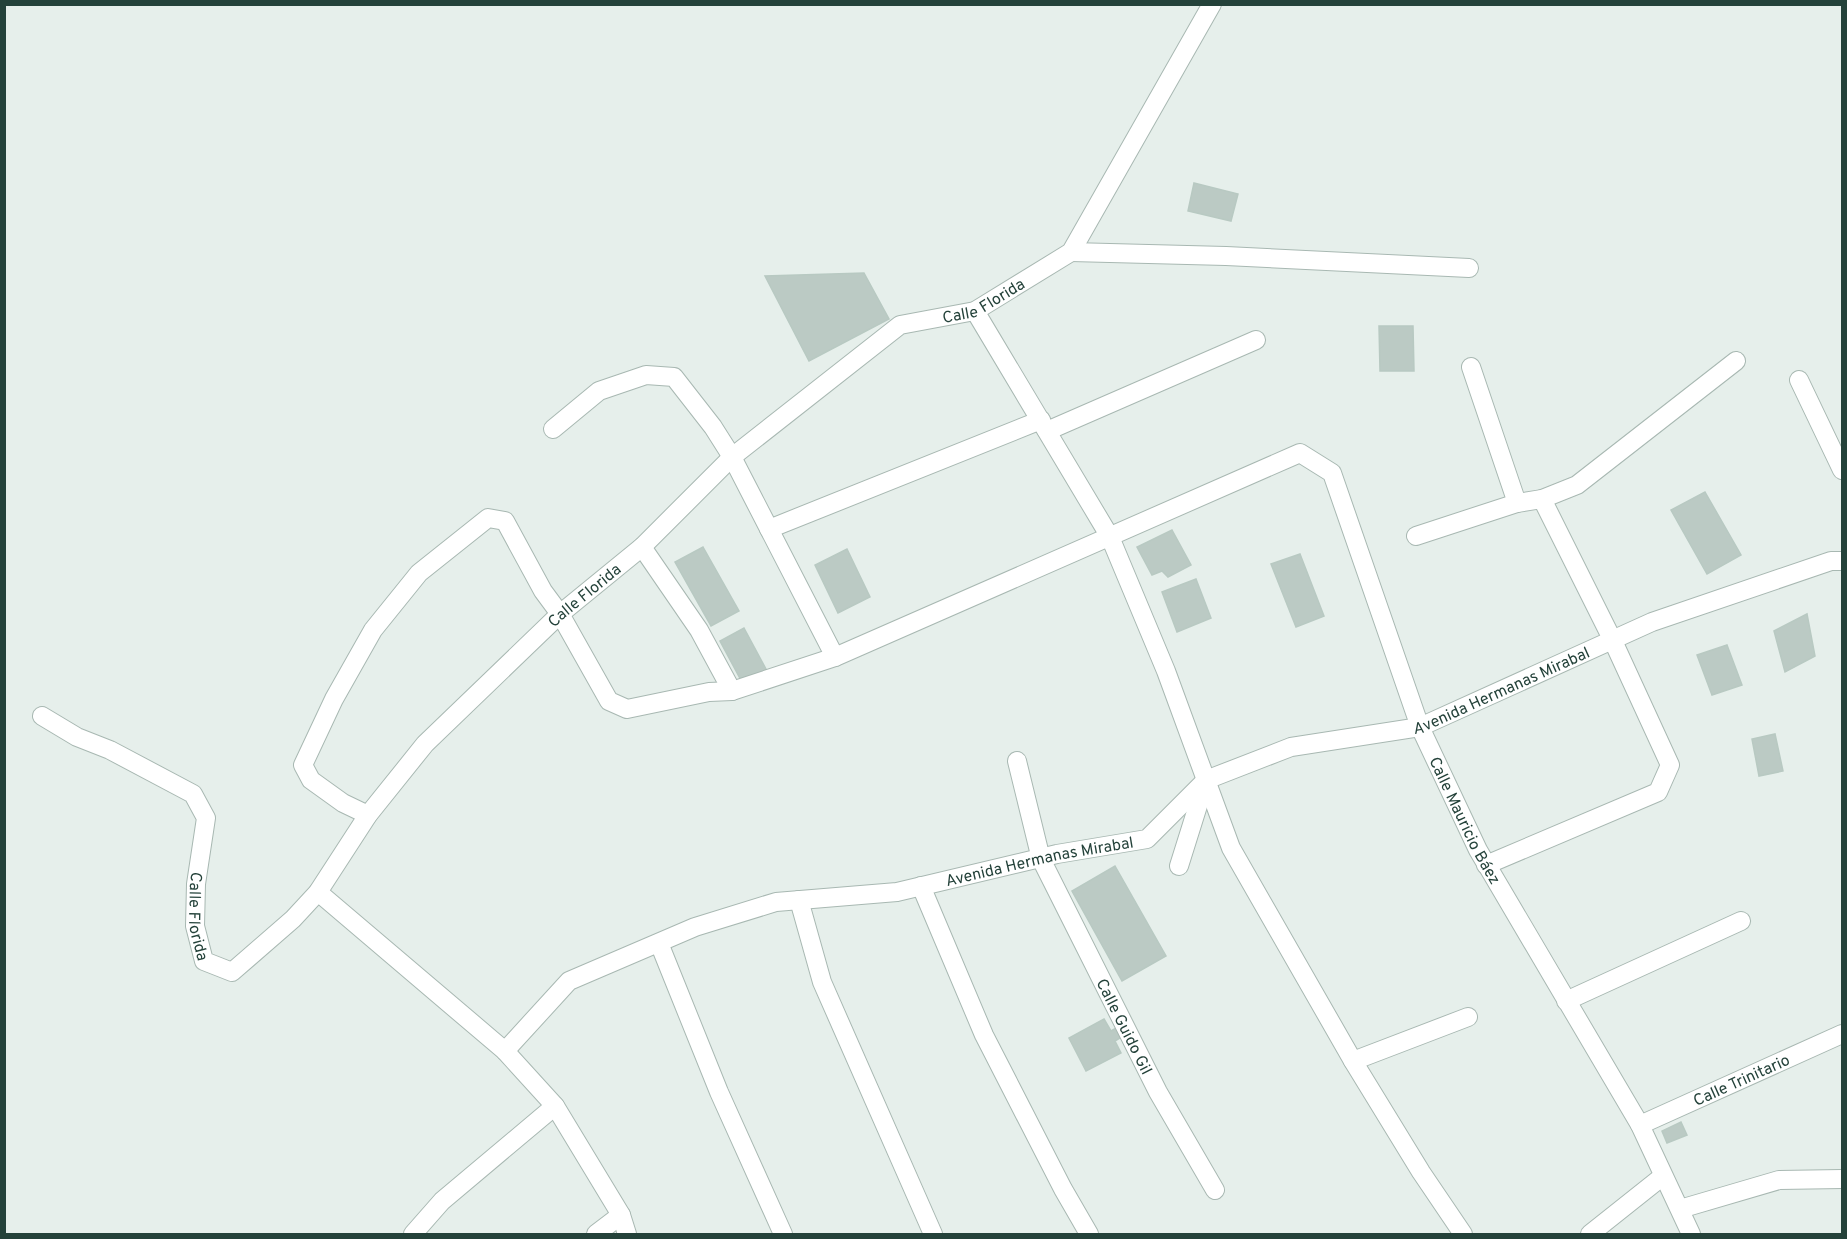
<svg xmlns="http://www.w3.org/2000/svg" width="1847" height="1239" font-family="Overpass,sans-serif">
  <rect width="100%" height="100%" fill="#e6efeb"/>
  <path fill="#bbcac4" stroke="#b8c9c2" stroke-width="1.5" d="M 1194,183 L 1238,194 L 1231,221 L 1188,211 Z
    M 864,273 L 889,319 L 809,361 L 765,276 Z
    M 1379,326 L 1413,326 L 1414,371 L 1380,371 Z
    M 1705,492 L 1741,555 L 1707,574 L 1671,510 Z
    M 1172,530 L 1191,565 L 1168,577 L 1162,571 L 1152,575 L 1137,547 Z
    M 703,547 L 739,611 L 711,626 L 675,562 Z
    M 847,549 L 870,597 L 838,613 L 815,565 Z
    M 1300,554 L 1324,616 L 1296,627 L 1271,564 Z
    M 1196,579 L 1211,618 L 1177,632 L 1162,592 Z
    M 1807,614 L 1815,656 L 1785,672 L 1774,631 Z
    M 744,628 L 767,671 L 743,684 L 720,641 Z
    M 1727,645 L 1742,685 L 1712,695 L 1697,655 Z
    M 1775,734 L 1783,771 L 1759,776 L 1752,739 Z
    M 1115,866 L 1166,956 L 1122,981 L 1072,891 Z
    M 1104,1019 L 1111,1031 L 1118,1027 L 1123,1036 L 1115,1041 L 1121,1053 L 1086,1071 L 1069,1038 Z
    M 1681,1122 L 1687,1135 L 1667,1143 L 1662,1131 Z"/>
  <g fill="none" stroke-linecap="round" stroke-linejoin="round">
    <defs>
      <g id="street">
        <path d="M 1071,252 L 1226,256 L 1469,268"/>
        <path d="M 975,311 L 1110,537 L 1166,671 L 1206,780 L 1179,866"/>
        <path d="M 1471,367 L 1517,503"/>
        <path d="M 1799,380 L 1842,470"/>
        <path d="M 553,429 L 599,391 L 646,375 L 674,377 L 713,427 L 732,457 L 835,657"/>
        <path d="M 1047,431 L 1256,340"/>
        <path d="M 769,529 L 1041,420"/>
        <path d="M 1416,536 L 1517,503 L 1542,499 L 1577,485 L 1736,361"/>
        <path d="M 642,547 L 699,630 L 732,691"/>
        <path id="s1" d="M 42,716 L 77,737 L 110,750 L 193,794 L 206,818 L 196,884 L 195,926 L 204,961 L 232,972 L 293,919 L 318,892 L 368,815 L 425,744 L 560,614 L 642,547 L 732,457 L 900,325 L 975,311 L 1071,252 L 1212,4"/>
        <path id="s2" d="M 1017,761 L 1041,859 L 1158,1092 L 1215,1190"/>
        <path d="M 1206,780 L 1231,848 L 1353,1061 L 1421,1172 L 1463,1234"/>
        <path id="s3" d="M 368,815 L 343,803 L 311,780 L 303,765 L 334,699 L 373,630 L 419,573 L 488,518 L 505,521 L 543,591 L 560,614 L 609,701 L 627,709 L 709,692 L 732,691 L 835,657 L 1300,453 L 1332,473 L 1420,727 L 1478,850 L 1640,1125 L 1691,1234"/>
        <path d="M 1486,865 L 1658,792 L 1670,765 L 1613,641 L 1542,499"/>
        <path d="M 921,886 L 984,1035 L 1063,1189 L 1089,1234"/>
        <path d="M 318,892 L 505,1051 L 555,1106 L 442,1201 L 413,1234"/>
        <path d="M 799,900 L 822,982 L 933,1234"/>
        <path d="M 659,943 L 719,1092 L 783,1234"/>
        <path d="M 1566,1001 L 1741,921"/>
        <path id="s4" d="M 505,1051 L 569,981 L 695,927 L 776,902 L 897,892 L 1057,854 L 1147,839 L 1206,780 L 1291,747 L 1420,727 L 1652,622 L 1831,561 L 1842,561"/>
        <path d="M 1353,1061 L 1468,1017"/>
        <path d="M 555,1106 L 621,1215 L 596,1234"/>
        <path id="s5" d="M 1640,1125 L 1842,1034"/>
        <path d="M 1680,1209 L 1779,1180 L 1842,1179"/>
        <path d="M 621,1215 L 627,1234"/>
        <path d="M 1590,1234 L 1663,1176"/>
      </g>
    </defs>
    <use href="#street" stroke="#a8b8b2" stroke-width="20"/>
    <use href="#street" stroke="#fff" stroke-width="18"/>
  </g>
  <g text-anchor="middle" stroke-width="5" stroke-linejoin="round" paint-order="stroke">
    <g font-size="16" fill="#24423a" stroke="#f7fbf9">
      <text dy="6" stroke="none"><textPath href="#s1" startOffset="1395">Calle Florida</textPath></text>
      <text dy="6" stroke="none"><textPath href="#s1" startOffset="891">Calle Florida</textPath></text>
      <text dy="6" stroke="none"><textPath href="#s4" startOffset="1088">Avenida Hermanas Mirabal</textPath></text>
      <text dy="6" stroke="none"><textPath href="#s3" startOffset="1776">Calle Mauricio Báez</textPath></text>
      <text dy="6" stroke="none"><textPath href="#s4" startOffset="584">Avenida Hermanas Mirabal</textPath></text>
      <text dy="6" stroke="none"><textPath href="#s1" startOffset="297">Calle Florida</textPath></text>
      <text dy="6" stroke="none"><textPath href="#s2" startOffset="288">Calle Guido Gil</textPath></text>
      <text dy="6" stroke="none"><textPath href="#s5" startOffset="111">Calle Trinitario</textPath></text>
    </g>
  </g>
  <rect width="1847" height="1239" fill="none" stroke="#24423a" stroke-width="12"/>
</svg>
